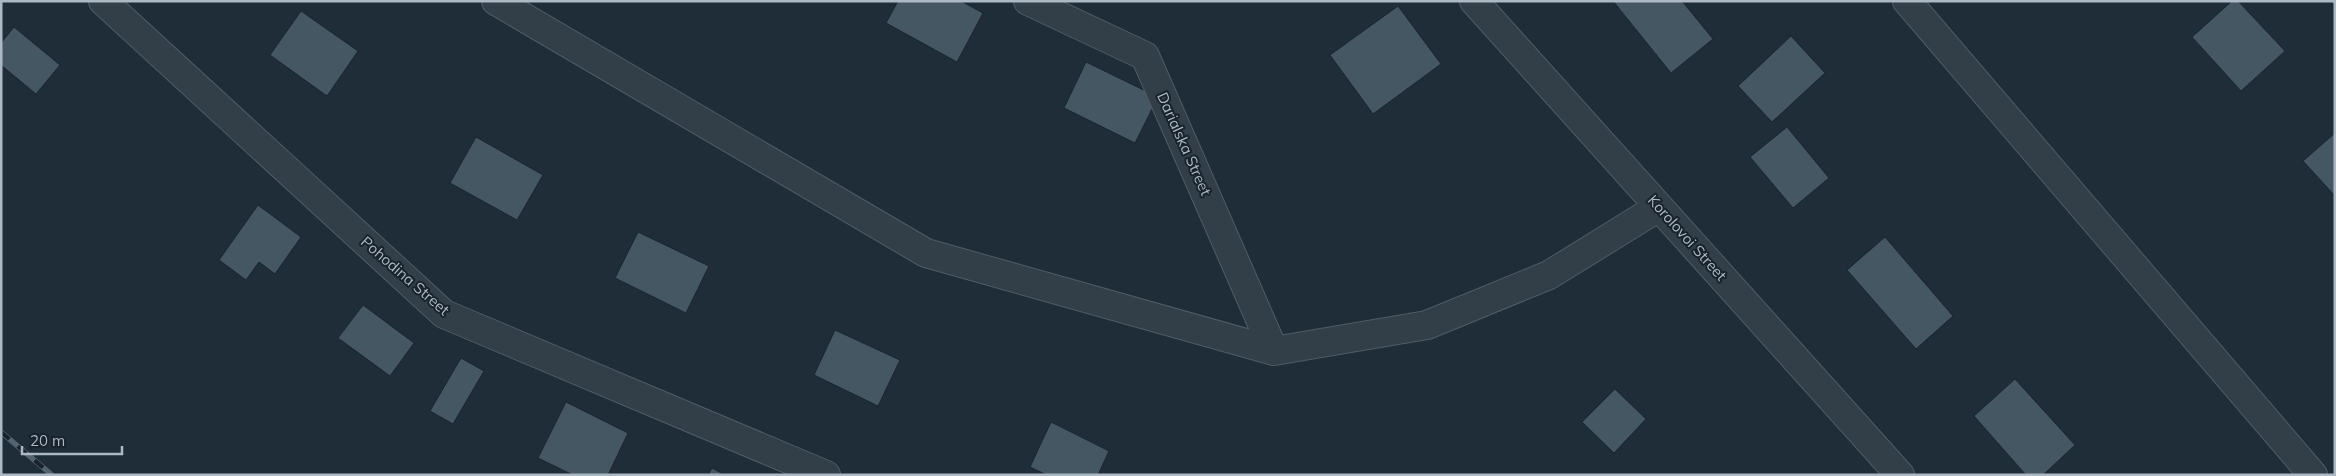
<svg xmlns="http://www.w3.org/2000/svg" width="2336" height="476" font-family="Mulish,sans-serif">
  <rect width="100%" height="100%" fill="#1e2d38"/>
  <path fill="#465764" stroke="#1a252f" d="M 898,1 L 961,1 L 983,13 L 957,62 L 886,23 Z
    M 1613,1 L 1682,1 L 1713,39 L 1671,73 Z
    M 2232,1 L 2238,1 L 2285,51 L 2241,91 L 2192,37 Z
    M 1398,6 L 1441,64 L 1373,114 L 1330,55 Z
    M 301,11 L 358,51 L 327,96 L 270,55 Z
    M 14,27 L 60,65 L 36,94 L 1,65 L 1,43 Z
    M 1791,36 L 1825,73 L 1772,122 L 1738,86 Z
    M 1086,62 L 1158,97 L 1135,143 L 1064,108 Z
    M 1787,127 L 1829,178 L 1793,208 L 1750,157 Z
    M 2335,133 L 2335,196 L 2303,161 Z
    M 476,137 L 543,175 L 517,220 L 450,183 Z
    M 258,205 L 301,237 L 275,274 L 259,262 L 246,280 L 219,260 Z
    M 638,232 L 709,266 L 686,313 L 615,278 Z
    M 1885,237 L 1953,316 L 1916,349 L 1847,270 Z
    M 363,305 L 414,343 L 390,376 L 338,338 Z
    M 835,330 L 900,360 L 878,406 L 814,375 Z
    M 461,358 L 484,371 L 453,424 L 430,411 Z
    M 2015,379 L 2075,445 L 2043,475 L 2026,475 L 1974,416 Z
    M 1615,389 L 1646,419 L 1614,453 L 1582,422 Z
    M 566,402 L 628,433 L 608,475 L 573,475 L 538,458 Z
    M 1051,422 L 1109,451 L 1098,475 L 1047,475 L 1030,467 Z
    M 712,468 L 725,475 L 708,475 Z"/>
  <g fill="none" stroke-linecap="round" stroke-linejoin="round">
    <defs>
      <path id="minor" d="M 103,1 L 444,314 L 826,475
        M 496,1 L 926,253 L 1274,351 L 1427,325 L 1549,275 L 1659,207
        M 1028,1 L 1145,56 L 1274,351
        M 1474,1 L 1900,475
        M 1907,1 L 2313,475"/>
    </defs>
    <use href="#minor" stroke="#505c66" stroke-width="30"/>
    <use href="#minor" stroke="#323e48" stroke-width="28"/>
    <path stroke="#546370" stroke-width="1" d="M 2332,1 L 2335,5"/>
    <defs>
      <path id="rail" d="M 1,432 L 52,475"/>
    </defs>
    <use href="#rail" stroke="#546370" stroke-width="5.5"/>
    <use href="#rail" stroke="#18232d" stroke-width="4" stroke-dasharray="11" stroke-linecap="butt"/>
  </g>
  <g text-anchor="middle" stroke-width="4" stroke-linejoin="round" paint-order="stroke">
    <g font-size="15" fill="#acb9c5" stroke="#18232d">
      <text transform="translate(1184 144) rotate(66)" y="5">Darialska Street</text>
      <text transform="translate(1687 238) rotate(48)" y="5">Korolovoi Street</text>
      <text transform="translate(405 276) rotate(41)" y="5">Pohodina Street</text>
    </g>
  </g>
  <rect width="2336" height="476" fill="none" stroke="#acb9c5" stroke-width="5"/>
  <path d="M22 446v8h100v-8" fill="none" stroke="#acb9c5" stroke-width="2.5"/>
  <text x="30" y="446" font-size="15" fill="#acb9c5" stroke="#18232d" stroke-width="4" paint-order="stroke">20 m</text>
</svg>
